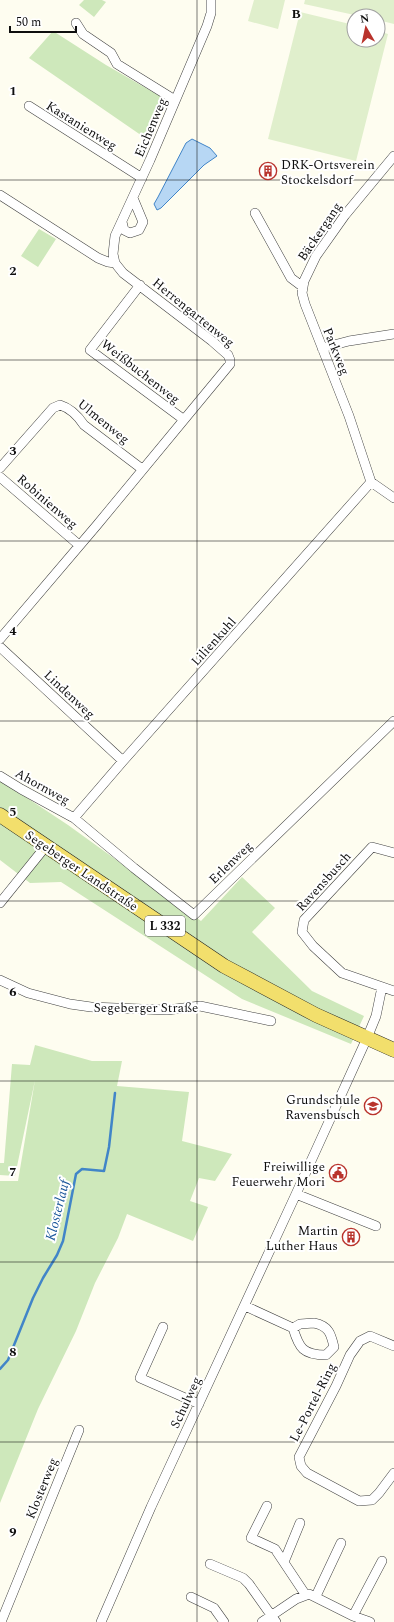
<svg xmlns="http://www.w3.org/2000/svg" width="394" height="1622" font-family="Spectral,serif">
  <rect width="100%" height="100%" fill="#fefdf0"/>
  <path fill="#cee8bb" d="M 84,0 L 102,0 L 106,2 L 94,17 L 79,5 Z
    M 53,31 L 106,65 L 165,99 L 148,140 L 29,58 Z
    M 39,229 L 56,239 L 38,267 L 21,256 Z
    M 0,780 L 68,825 L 201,921 L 242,877 L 275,908 L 252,932 L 312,991 L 364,1016 L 351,1044 L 242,999 L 61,882 L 30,883 L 0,860 Z
    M 35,1045 L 92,1061 L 122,1061 L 117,1086 L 189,1092 L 182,1141 L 232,1154 L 215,1181 L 199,1178 L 190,1201 L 208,1207 L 193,1241 L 127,1214 L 118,1238 L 95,1283 L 76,1331 L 38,1409 L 0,1503 L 0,1181 L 18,1181 L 35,1080 L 15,1176 L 0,1175 L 0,1163 L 4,1163 L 12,1064 L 30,1065 Z"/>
  <path fill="#e0efcc" d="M 254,0 L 285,0 L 278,29 L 248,21 Z
    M 305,0 L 394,0 L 394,24 L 378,20 L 378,16 L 359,16 L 304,4 Z
    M 300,12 L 354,25 L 354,40 L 378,40 L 378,31 L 388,34 L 356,161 L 268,139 Z"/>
  <path fill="#b7d7f4" stroke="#4185c8" d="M 192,139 L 210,148 L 217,156 L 204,165 L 161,208 L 157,210 L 154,204 L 158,197 L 186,143 Z"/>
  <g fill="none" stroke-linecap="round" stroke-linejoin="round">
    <path stroke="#4185c8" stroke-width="2.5" d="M 0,1369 L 8,1360 L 33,1298 L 43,1278 L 57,1255 L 63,1241 L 76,1174 L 82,1169 L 104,1171 L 109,1147 L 115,1093"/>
    <defs>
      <path id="street" d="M 76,23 L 83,34 L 111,53 L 117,64 L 175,100
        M 29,106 L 142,178
        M 394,156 L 345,215 L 316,256 L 304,281 L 302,293 L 305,304 L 349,416 L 371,482 L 394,498
        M 0,195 L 98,258 L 108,262 L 115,263 L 123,273 L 212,341 L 228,355 L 230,360 L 230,364 L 97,525 L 0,639
        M 255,213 L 291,278 L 303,287
        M 122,222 L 124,230 L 130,233 L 139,230 L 143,222 L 133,198
        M 115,263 L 113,254 L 115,236 L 150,160 L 207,26 L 211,13 L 211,0
        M 140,285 L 90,350 L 183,419
        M 322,348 L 349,341 L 394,334
        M 0,468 L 53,408 L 60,405 C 70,408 78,416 84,425 L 142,469
        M 0,477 L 79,545
        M 0,647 L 123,761
        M 0,776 L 21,789 L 74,818 L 134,868 L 194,915 L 394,721
        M 74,818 L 123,761 L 371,482
        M 394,853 L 372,847 L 304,920 L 302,932 L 313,946 L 342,973 L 394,991
        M 0,903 L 46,846
        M 0,980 L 28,993 L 70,1004 L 91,1007 L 167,1010 L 200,1006 L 271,1021
        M 296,1194 L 376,1226
        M 245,1306 L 293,1328
        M 314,1323 C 329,1326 331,1334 334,1347 L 326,1355 C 303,1355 299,1348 293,1328 L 300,1324 Z
        M 163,1327 L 140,1378 L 199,1404
        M 394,1346 L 370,1336 L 360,1341 L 350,1355 L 336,1386 L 299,1457 L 301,1466 L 307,1473 L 359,1501 L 372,1500 L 379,1493 L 394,1473
        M 267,1506 L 251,1538 L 275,1549 L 305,1594
        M 284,1562 L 300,1523
        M 210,1564 L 243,1578 L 249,1584 L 276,1622
        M 316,1596 L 341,1543
        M 191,1597 L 214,1608 L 224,1622
        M 353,1616 L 382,1561
        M 1,1622 L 79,1430
        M 101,1622 L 151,1507 L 296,1194 L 367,1038 L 376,1016 L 382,987
        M 262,1622 L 296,1599 L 309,1594 L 353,1616 L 370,1622"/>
      <path id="primary" d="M 0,815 L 224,966 L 316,1015 L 394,1050"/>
    </defs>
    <use href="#street" stroke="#414141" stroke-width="10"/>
    <use href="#primary" stroke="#1f1f1f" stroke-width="15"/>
    <use href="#street" stroke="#fff" stroke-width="9"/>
    <use href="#primary" stroke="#f2df6c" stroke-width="14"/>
  </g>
  <path fill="none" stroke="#0e0e0e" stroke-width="1" stroke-opacity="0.55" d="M 197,0 L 197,1622M 0,180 L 394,180M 0,360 L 394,360M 0,541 L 394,541M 0,721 L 394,721M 0,901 L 394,901M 0,1081 L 394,1081M 0,1262 L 394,1262M 0,1442 L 394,1442"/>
  <defs>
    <symbol id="building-ring" viewBox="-11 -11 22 22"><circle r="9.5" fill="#fff" stroke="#b9332c" stroke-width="1.5"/><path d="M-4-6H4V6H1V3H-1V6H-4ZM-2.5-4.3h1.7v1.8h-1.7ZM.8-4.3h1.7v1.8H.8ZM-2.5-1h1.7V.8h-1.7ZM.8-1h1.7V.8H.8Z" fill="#b9332c"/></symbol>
    <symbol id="school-ring" viewBox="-11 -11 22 22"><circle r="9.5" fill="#fff" stroke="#b9332c" stroke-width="1.5"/><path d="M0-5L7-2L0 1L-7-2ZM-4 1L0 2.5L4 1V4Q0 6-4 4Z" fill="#b9332c"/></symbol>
    <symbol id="civic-ring" viewBox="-11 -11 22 22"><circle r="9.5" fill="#fff" stroke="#b9332c" stroke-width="1.5"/><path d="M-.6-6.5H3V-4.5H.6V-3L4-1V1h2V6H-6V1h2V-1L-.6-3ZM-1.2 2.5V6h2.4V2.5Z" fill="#b9332c"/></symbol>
  </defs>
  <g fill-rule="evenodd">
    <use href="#building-ring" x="258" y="161" width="20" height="20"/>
    <use href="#school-ring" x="363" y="1096" width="20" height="20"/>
    <use href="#civic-ring" x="328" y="1163" width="20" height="20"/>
    <use href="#building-ring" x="341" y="1227" width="20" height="20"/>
  </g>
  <g text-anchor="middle" stroke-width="4" stroke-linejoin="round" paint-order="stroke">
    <rect fill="#fff" stroke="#565656" stroke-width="1" x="145" y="916" width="40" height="20" rx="3"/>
    <g font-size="12" font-weight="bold" fill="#0e0e0e">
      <text x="165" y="930">L 332</text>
    </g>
    <g font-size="13" fill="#0e0e0e" stroke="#fff">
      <text transform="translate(82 125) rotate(32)" y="5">Kastanienweg</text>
      <text transform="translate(150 127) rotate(-67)" y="5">Eichenweg</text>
      <text transform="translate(319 231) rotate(-56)" y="5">Bäckergang</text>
      <text transform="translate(194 312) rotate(39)" y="5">Herrengartenweg</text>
      <text transform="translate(337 351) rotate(68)" y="5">Parkweg</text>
      <text transform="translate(141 371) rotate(38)" y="5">Weißbuchenweg</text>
      <text transform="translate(104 421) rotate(39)" y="5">Ulmenweg</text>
      <text transform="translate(48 501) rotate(41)" y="5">Robinienweg</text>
      <text transform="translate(213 641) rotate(-48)" y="5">Lilienkuhl</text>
      <text transform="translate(70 694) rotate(43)" y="5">Lindenweg</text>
      <text transform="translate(43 786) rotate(29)" y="5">Ahornweg</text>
      <text transform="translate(230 862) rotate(-44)" y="5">Erlenweg</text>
      <text transform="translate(82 870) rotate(34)" y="5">Segeberger Landstraße</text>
      <text transform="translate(323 881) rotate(-48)" y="5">Ravensbusch</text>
      <text x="146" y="1012">Segeberger Straße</text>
      <text transform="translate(185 1402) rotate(-65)" y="5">Schulweg</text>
      <text transform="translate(312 1402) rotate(-63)" y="5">Le-Portel-Ring</text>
      <text transform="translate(41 1488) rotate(-68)" y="5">Klosterweg</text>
    </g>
    <g font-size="13" fill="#0e0e0e" stroke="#fff" text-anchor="end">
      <text x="281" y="169" text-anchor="start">DRK-Ortsverein<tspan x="281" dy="15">Stockelsdorf</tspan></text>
      <text x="360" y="1104">Grundschule<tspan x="360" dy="15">Ravensbusch</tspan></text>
      <text x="325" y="1171">Freiwillige<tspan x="325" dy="15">Feuerwehr Mori</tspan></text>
      <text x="338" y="1235">Martin<tspan x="338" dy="15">Luther Haus</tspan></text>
    </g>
    <g font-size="14" font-style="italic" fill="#1c589b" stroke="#fff">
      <text transform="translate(57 1210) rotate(-76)" y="5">Klosterlauf</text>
    </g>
  </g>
  <g font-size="13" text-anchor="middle" font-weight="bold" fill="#0e0e0e" stroke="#fff" stroke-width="4" stroke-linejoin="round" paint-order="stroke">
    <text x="296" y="18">B</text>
    <text x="13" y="95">1</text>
    <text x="13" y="275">2</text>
    <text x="13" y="455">3</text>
    <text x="13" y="635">4</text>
    <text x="13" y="816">5</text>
    <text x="13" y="996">6</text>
    <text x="13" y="1176">7</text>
    <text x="13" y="1356">8</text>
    <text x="13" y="1536">9</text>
  </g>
  <g transform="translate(366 28) rotate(351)"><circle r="19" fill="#ffffff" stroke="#9f9f9f"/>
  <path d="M0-3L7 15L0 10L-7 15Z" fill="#b9332c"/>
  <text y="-6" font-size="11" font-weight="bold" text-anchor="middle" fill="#0e0e0e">N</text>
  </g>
  <path d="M10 26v6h66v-6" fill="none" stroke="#0e0e0e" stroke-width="2"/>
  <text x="16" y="26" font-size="12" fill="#0e0e0e" stroke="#ffffff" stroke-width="3" paint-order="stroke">50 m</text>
</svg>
